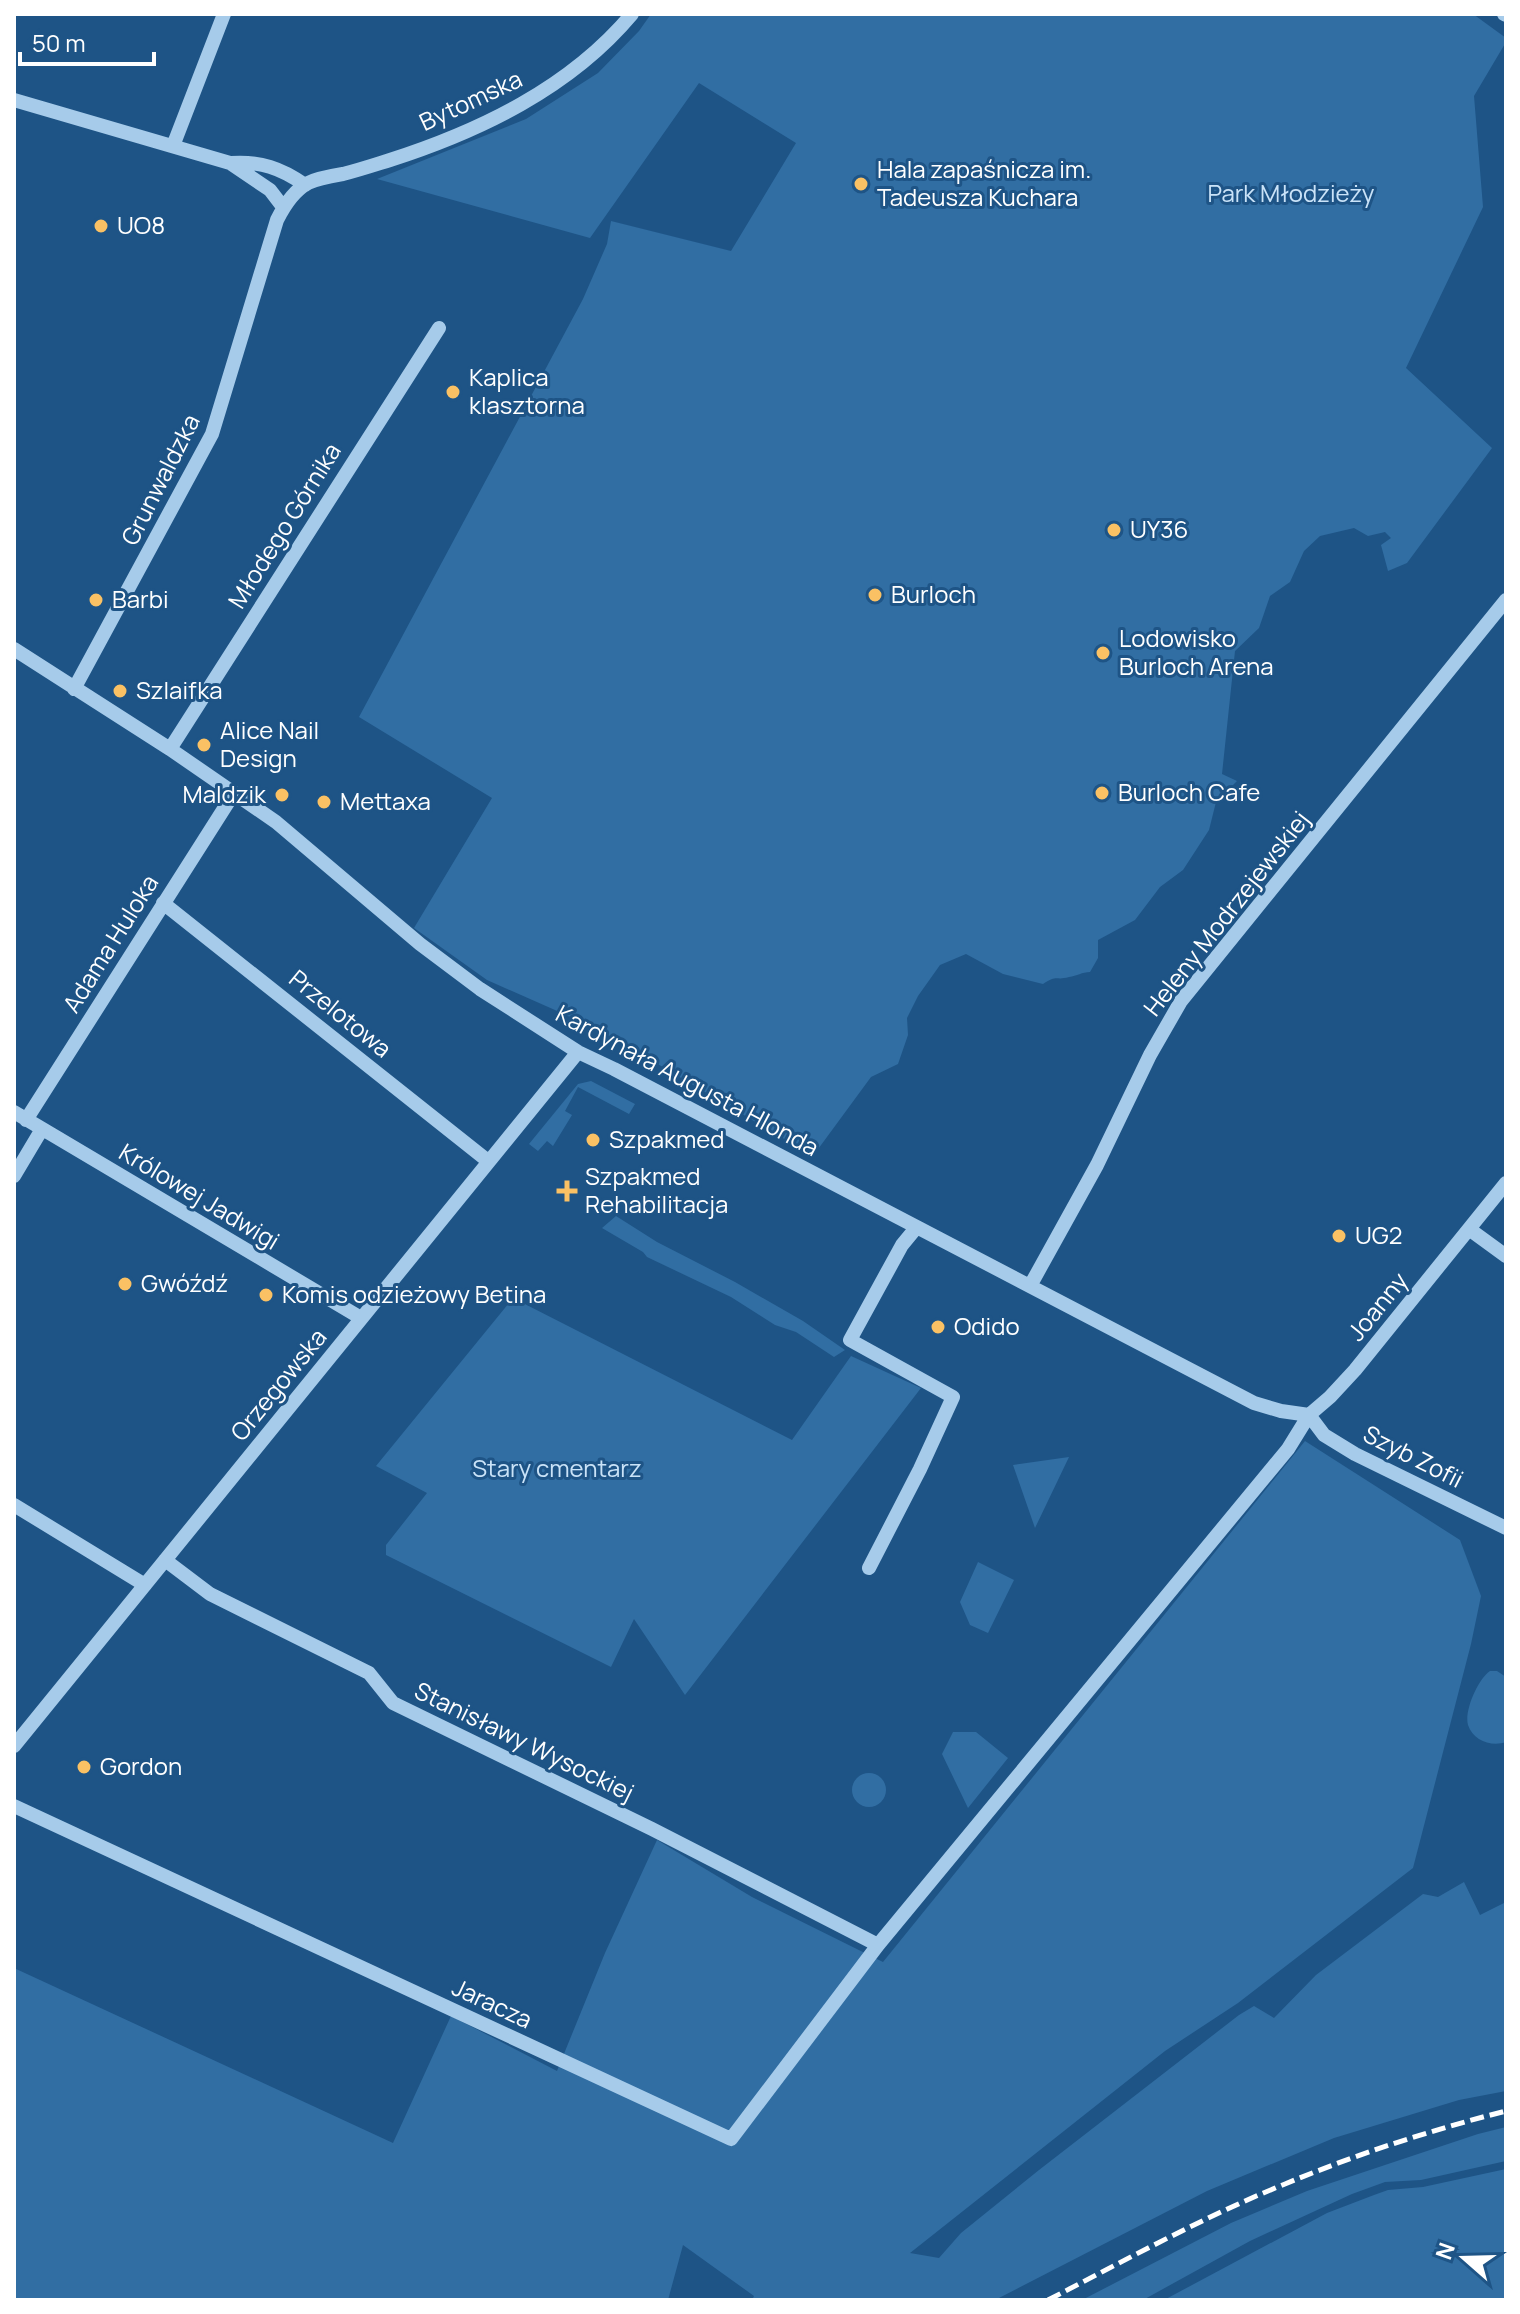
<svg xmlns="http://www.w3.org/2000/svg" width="1520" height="2314" font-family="Manrope,sans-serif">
  <rect width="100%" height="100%" fill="#1e5486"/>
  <path fill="#316ea3" d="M 651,14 L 1473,14 L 1506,38 L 1506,42 L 1474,96 L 1483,207 L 1406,368 L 1492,448 L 1407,563 L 1388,571 L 1381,545 L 1391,538 L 1385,532 L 1368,536 L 1354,528 L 1320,536 L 1304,551 L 1290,582 L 1270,596 L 1259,628 L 1235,651 L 1222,774 L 1237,781 L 1216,802 L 1209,830 L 1183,870 L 1160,887 L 1135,920 L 1098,940 L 1098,958 L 1090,972 C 1082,972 1077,976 1069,977 C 1055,981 1058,974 1043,984 L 1003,974 L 966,954 L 940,965 L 918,996 L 907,1018 L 908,1035 L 898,1064 L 871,1077 L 813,1156 L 624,1044 L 564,1014 L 487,980 L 414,928 L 492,798 L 359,717 L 583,299 L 607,244 L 611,221 L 731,251 L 796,143 L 699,83 L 590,238 L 377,179 L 526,119 L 598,73 L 639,31 Z
    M 591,1081 L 635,1104 L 629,1114 L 578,1087 L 565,1111 L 572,1115 L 553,1146 L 547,1141 L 538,1151 L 529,1144 L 578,1084 Z
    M 616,1216 L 657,1242 L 735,1282 L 803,1321 L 845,1350 L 834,1357 L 796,1332 L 775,1325 L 731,1297 L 647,1257 L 643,1252 L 602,1228 Z
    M 513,1298 L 792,1440 L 851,1356 L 921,1388 L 685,1695 L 634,1619 L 611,1667 L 386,1555 L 386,1545 L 427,1493 L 376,1466 Z
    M 1305,1441 L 1460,1540 L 1481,1596 L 1471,1644 L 1413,1868 L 1238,2003 L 1165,2051 L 910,2253 L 939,2258 L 961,2233 L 1039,2170 L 1239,2015 L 1254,2006 L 1274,2018 L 1316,1975 L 1423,1894 L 1438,1897 L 1464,1882 L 1480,1915 L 1506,1902 L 1506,2091 L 1459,2100 L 1334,2138 L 1207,2191 L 995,2300 L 752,2300 L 754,2296 L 683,2245 L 668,2300 L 14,2300 L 14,1968 L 393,2143 L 451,2016 L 557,2071 L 605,1953 L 657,1840 L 752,1897 L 883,1962 Z
    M 1069,1457 L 1035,1528 L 1013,1465 Z
    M 978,1562 L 1014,1580 L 988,1633 L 970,1625 L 960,1602 Z
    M 1490,1671 L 1497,1671 L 1506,1677 L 1506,1742 C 1492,1747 1473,1741 1468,1725 C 1464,1711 1478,1679 1490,1671 Z
    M 953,1732 L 976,1732 L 1008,1758 L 968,1808 L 942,1754 Z
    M852 1790a17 17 0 1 1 34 0a17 17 0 1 1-34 0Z
    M 1506,2127 L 1506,2161 L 1421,2180 L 1385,2182 L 1352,2194 L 1250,2241 L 1143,2300 L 1082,2300 L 1231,2223 L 1307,2191 L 1478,2134 Z
    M 1506,2169 L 1506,2300 L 1164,2300 L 1327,2213 L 1374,2195 L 1388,2190 L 1423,2187 Z"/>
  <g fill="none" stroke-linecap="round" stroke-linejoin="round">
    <path stroke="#a6cbea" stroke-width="14" d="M 1504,14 L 1506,15
      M 14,100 L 230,163 L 270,190 L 283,207
      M 173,146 L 224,14
      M 231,163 C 260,161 281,168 305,185
      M 14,649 L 170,749 L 276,822 L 420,944 L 480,989 L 578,1052 L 614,1069 L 1254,1403 L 1281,1411 L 1309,1415
      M 74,689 L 212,434 L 277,220 C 284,206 293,191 308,183 C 318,178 331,176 343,174 C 359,170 374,165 390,160 C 480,131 570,88 632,14
      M 170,749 L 439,328
      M 163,903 L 488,1161
      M 14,1112 L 361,1318
      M 26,1120 L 234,793
      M 14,1176 L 42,1129
      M 1469,1229 L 1506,1256
      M 1030,1286 L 1097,1165 L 1150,1055 L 1181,1001 L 1506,600
      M 1309,1415 L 1324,1435 L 1355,1454 L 1506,1528
      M 14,1505 L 145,1585
      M 165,1560 L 210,1594 L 369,1673 L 393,1703 L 652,1829 L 878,1945
      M 869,1568 L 920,1469 L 953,1397 L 850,1340 L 902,1245 L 916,1228
      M 14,1746 L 578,1052
      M 14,1806 L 731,2139 L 878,1945 L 1288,1449 L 1309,1415 L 1330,1397 L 1355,1370 L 1506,1183"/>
    <path stroke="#fff" stroke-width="5" stroke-dasharray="14 6" stroke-linecap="butt" d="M 1048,2300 C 1126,2260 1203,2217 1285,2184 C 1357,2154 1431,2130 1506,2111"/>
  </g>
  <g fill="#fac164" stroke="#1e5486" stroke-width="3">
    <circle cx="861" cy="184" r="8"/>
    <circle cx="101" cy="226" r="8"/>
    <circle cx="453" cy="392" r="8"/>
    <circle cx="1114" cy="530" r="8"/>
    <circle cx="875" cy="595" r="8"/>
    <circle cx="96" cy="600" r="8"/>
    <circle cx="1103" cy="653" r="8"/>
    <circle cx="120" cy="691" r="8"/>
    <circle cx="204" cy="745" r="8"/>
    <circle cx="1102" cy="793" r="8"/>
    <circle cx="282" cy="795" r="8"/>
    <circle cx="324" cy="802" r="8"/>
    <circle cx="593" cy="1140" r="8"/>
    <path d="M563 1179h8v8h8v8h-8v8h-8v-8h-8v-8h8z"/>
    <circle cx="1339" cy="1236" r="8"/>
    <circle cx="125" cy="1284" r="8"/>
    <circle cx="266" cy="1295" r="8"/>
    <circle cx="938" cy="1327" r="8"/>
    <circle cx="84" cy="1767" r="8"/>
  </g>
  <g text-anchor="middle" stroke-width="6" stroke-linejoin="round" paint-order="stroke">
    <g font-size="24" fill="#fff" stroke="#1e5486">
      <text transform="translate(471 101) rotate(-25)" y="8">Bytomska</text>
      <text transform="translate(161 480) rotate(-63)" y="8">Grunwaldzka</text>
      <text transform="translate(285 526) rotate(-58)" y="8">Młodego Górnika</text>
      <text transform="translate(1227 914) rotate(-52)" y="8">Heleny Modrzejewskiej</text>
      <text transform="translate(111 944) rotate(-58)" y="8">Adama Huloka</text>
      <text transform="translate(340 1014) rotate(39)" y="8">Przelotowa</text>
      <text transform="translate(687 1081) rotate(28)" y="8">Kardynała Augusta Hlonda</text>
      <text transform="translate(199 1197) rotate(31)" y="8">Królowej Jadwigi</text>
      <text transform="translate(1378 1307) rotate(-51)" y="8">Joanny</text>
      <text transform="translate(279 1385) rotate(-51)" y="8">Orzegowska</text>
      <text transform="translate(1413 1457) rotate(27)" y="8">Szyb Zofii</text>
      <text transform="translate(524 1742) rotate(26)" y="8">Stanisławy Wysockiej</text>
      <text transform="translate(492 2004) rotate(25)" y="8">Jaracza</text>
    </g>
    <g font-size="24" fill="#fff" stroke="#1e5486" text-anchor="start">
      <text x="877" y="178">Hala zapaśnicza im.<tspan x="877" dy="28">Tadeusza Kuchara</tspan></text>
      <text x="117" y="234">UO8</text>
      <text x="469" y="386">Kaplica<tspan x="469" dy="28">klasztorna</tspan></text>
      <text x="1130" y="538">UY36</text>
      <text x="891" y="603">Burloch</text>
      <text x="112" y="608">Barbi</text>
      <text x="1119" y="647">Lodowisko<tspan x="1119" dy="28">Burloch Arena</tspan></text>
      <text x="136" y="699">Szlaifka</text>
      <text x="220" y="739">Alice Nail<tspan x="220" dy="28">Design</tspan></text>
      <text x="1118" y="801">Burloch Cafe</text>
      <text x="266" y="803" text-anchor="end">Maldzik</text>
      <text x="340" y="810">Mettaxa</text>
      <text x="609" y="1148">Szpakmed</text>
      <text x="585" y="1185">Szpakmed<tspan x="585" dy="28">Rehabilitacja</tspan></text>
      <text x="1355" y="1244">UG2</text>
      <text x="141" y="1292">Gwóźdź</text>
      <text x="282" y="1303">Komis odzieżowy Betina</text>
      <text x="954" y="1335">Odido</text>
      <text x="100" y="1775">Gordon</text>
    </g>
    <g font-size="24" fill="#cae3f8" stroke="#1e5486">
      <text x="1291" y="202">Park Młodzieży</text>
      <text x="557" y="1477">Stary cmentarz</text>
    </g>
  </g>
  <rect width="1520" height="2314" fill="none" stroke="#ffffff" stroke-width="32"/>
  <g transform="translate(1464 2258) rotate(290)" stroke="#1e5486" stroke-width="6" paint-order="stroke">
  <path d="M0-6L14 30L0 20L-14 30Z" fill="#ffffff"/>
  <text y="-12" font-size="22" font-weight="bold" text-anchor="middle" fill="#ffffff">N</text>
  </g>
  <path d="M20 52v12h134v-12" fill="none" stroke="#ffffff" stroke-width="4"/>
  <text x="32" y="52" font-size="24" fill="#ffffff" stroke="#1e5486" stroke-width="6" paint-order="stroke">50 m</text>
</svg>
